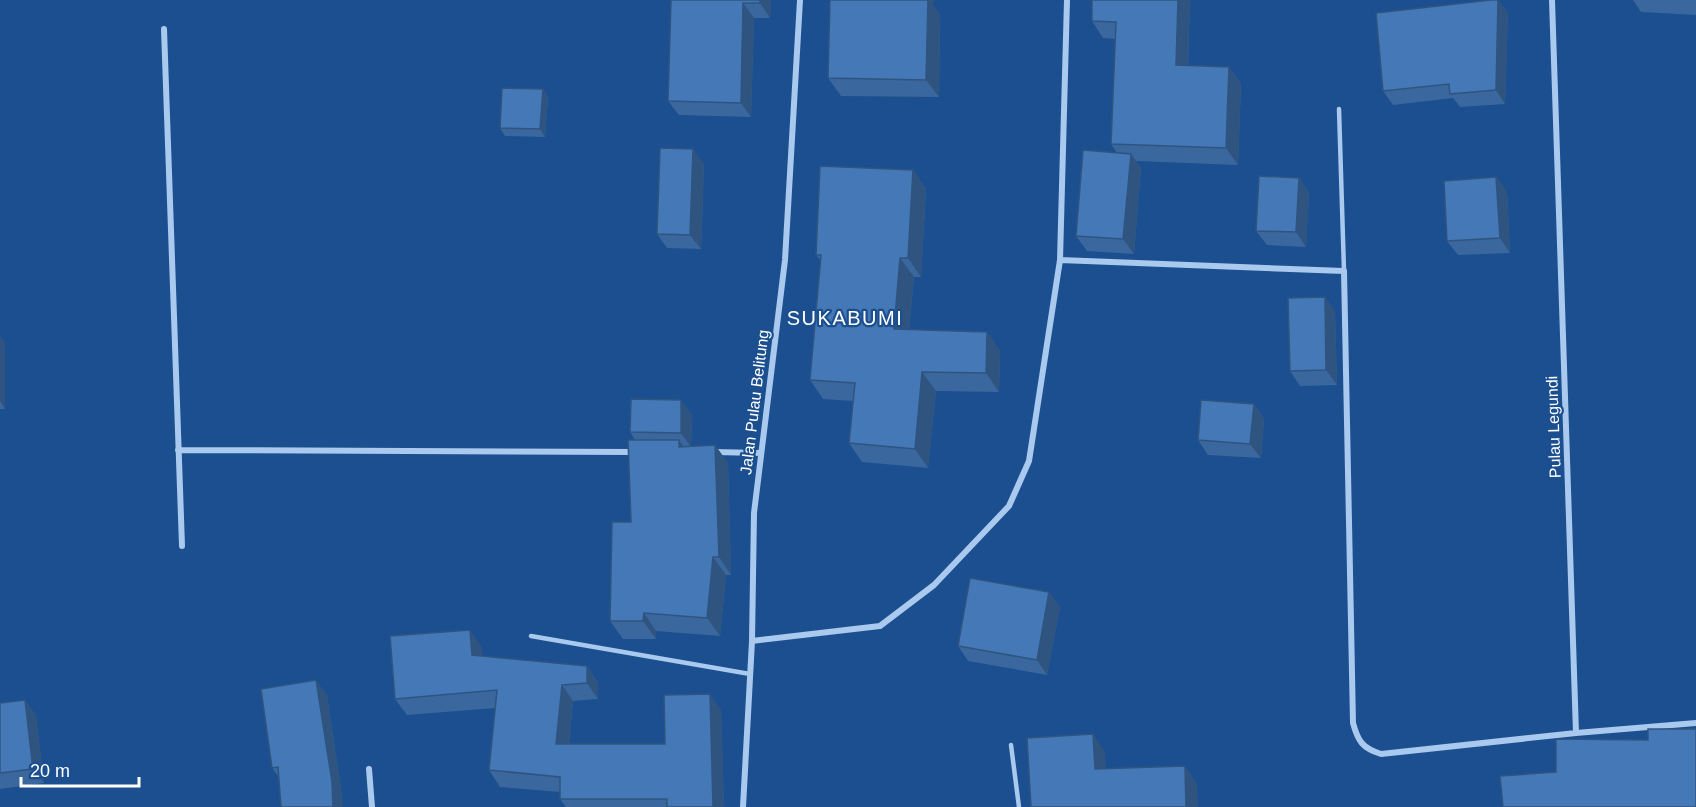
<svg xmlns="http://www.w3.org/2000/svg" width="1696" height="807" font-family="Helvetica,sans-serif">
  <rect width="100%" height="100%" fill="#1b4f8f"/>
  <g fill="none" stroke-linecap="round" stroke-linejoin="round">
    <path stroke="#a9c9ee" stroke-width="4.5" d="M 1339,109 L 1344,271
      M 531,636 L 750,674
      M 1011,745 L 1019,807"/>
    <path stroke="#a9c9ee" stroke-width="6" d="M 1552,0 L 1576,733
      M 164,29 L 182,546
      M 1060,260 L 1344,271 L 1353,723 C 1358,741 1362,748 1381,754 L 1576,733 L 1696,723
      M 178,450 L 634,452
      M 713,452 L 761,453
      M 752,641 L 880,626 L 934,585 L 1009,506 L 1029,461 L 1060,260 L 1067,0
      M 369,769 L 372,807
      M 743,807 L 752,641 L 754,513 L 785,260 L 800,0"/>
  </g>
  <path fill="#3a679d" d="M 671,0 L 771,0 L 770,18 L 754,18 L 751,117 L 679,115 L 668,101 Z
    M 1092,0 L 1190,0 L 1188,65 L 1229,67 L 1241,84 L 1238,165 L 1136,161 L 1141,168 L 1134,254 L 1087,251 L 1076,236 L 1117,153 L 1111,144 L 1115,39 L 1103,38 L 1092,21 Z
    M 1491,0 L 1498,0 L 1508,13 L 1505,104 L 1460,107 L 1453,98 L 1393,105 L 1383,91 Z
    M 1633,0 L 1696,0 L 1696,15 L 1641,12 Z
    M 933,5 L 940,15 L 939,97 L 841,96 L 828,78 Z
    M 543,89 L 548,97 L 545,137 L 505,136 L 500,128 Z
    M 704,164 L 701,249 L 667,248 L 657,234 Z
    M 913,170 L 926,189 L 921,277 L 914,277 L 909,330 L 987,332 L 1000,351 L 999,392 L 936,391 L 928,468 L 862,462 L 849,443 L 853,401 L 823,399 L 810,380 L 821,261 L 816,255 Z
    M 1496,177 L 1507,192 L 1510,253 L 1458,255 L 1447,241 Z
    M 1299,178 L 1309,193 L 1306,247 L 1267,245 L 1256,231 Z
    M 1335,311 L 1337,385 L 1300,386 L 1290,371 Z
    M 0,336 L 5,343 L 5,409 L 0,409 Z
    M 1254,404 L 1264,419 L 1261,458 L 1208,455 L 1198,440 Z
    M 692,415 L 691,446 L 715,445 L 728,463 L 731,575 L 726,575 L 720,636 L 656,631 L 656,639 L 623,639 L 610,621 L 631,522 L 635,440 L 630,432 Z
    M 1060,607 L 1047,675 L 968,661 L 958,646 Z
    M 482,647 L 482,656 L 587,666 L 598,683 L 598,699 L 573,701 L 569,744 L 665,744 L 721,710 L 724,807 L 566,807 L 560,799 L 560,792 L 500,787 L 489,770 L 495,708 L 407,715 L 395,699 Z
    M 327,695 L 342,796 L 278,776 L 272,768 Z
    M 0,703 L 36,715 L 44,783 L 0,789 Z"/>
  <path fill="#305480" d="M 760,0 L 771,0 L 770,18 L 760,3 Z
    M 922,0 L 934,0 L 933,5 L 940,15 L 939,97 L 926,80 Z
    M 1178,0 L 1190,0 L 1187,82 L 1176,65 Z
    M 1498,0 L 1508,13 L 1505,104 L 1496,90 Z
    M 743,3 L 754,18 L 751,117 L 741,103 Z
    M 1229,67 L 1241,84 L 1238,165 L 1226,148 Z
    M 543,89 L 548,97 L 545,137 L 540,129 Z
    M 693,149 L 704,164 L 701,249 L 690,235 Z
    M 1131,154 L 1141,168 L 1134,254 L 1123,239 Z
    M 913,170 L 926,189 L 921,277 L 908,258 Z
    M 1496,177 L 1507,192 L 1510,253 L 1500,238 Z
    M 1299,178 L 1309,193 L 1306,247 L 1296,232 Z
    M 900,258 L 914,277 L 907,348 L 894,329 Z
    M 1325,297 L 1335,311 L 1337,385 L 1326,370 Z
    M 987,332 L 1000,351 L 999,392 L 986,373 Z
    M 0,336 L 5,343 L 5,409 L 0,401 Z
    M 922,372 L 936,391 L 928,468 L 915,449 Z
    M 681,400 L 692,415 L 691,447 L 681,433 Z
    M 1254,404 L 1264,419 L 1261,458 L 1250,444 Z
    M 679,440 L 691,458 L 679,447 Z
    M 715,445 L 728,463 L 731,575 L 719,557 Z
    M 713,557 L 726,575 L 720,636 L 707,618 Z
    M 1049,592 L 1060,607 L 1047,675 L 1037,660 Z
    M 644,613 L 656,631 L 656,639 L 643,621 Z
    M 470,630 L 482,647 L 484,672 L 472,655 Z
    M 587,666 L 598,683 L 598,699 L 587,683 Z
    M 316,680 L 327,695 L 342,796 L 343,807 L 333,807 Z
    M 562,685 L 573,701 L 567,760 L 556,744 Z
    M 710,694 L 721,710 L 724,807 L 713,807 Z
    M 25,700 L 36,715 L 44,783 L 33,769 Z
    M 1093,734 L 1105,752 L 1107,787 L 1095,769 Z
    M 1185,766 L 1197,784 L 1198,807 L 1186,807 Z"/>
  <path fill="#4478b7" stroke="#305480" stroke-width="1.5" d="M 671,0 L 760,0 L 760,3 L 743,3 L 741,103 L 668,101 Z
    M 830,0 L 928,0 L 926,80 L 828,78 Z
    M 1092,0 L 1178,0 L 1176,65 L 1229,67 L 1226,148 L 1111,144 L 1116,22 L 1092,21 Z
    M 1491,0 L 1498,0 L 1496,90 L 1450,94 L 1449,84 L 1383,91 L 1376,13 Z
    M 502,88 L 543,89 L 540,129 L 500,128 Z
    M 660,148 L 693,149 L 690,235 L 657,234 Z
    M 1083,150 L 1131,154 L 1123,239 L 1076,236 Z
    M 820,166 L 913,170 L 908,258 L 900,258 L 894,329 L 987,332 L 986,373 L 922,372 L 915,449 L 849,443 L 855,383 L 810,380 L 821,255 L 816,255 Z
    M 1259,176 L 1299,178 L 1296,232 L 1256,231 Z
    M 1496,177 L 1500,238 L 1447,241 L 1444,181 Z
    M 1325,297 L 1326,370 L 1290,371 L 1288,298 Z
    M 631,399 L 681,400 L 681,433 L 630,432 Z
    M 1201,400 L 1254,404 L 1250,444 L 1198,440 Z
    M 628,440 L 679,440 L 679,447 L 715,445 L 719,557 L 713,557 L 707,618 L 644,613 L 643,621 L 610,621 L 612,522 L 631,522 Z
    M 970,578 L 1049,592 L 1037,660 L 958,646 Z
    M 470,630 L 472,655 L 587,666 L 587,683 L 562,685 L 556,744 L 665,744 L 664,695 L 710,694 L 713,807 L 667,807 L 667,799 L 560,799 L 560,777 L 489,770 L 497,690 L 395,699 L 390,636 Z
    M 316,680 L 332,782 L 333,807 L 281,807 L 278,767 L 272,768 L 261,689 Z
    M 25,700 L 33,769 L 0,773 L 0,703 Z
    M 1648,729 L 1696,729 L 1696,807 L 1503,807 L 1500,776 L 1556,772 L 1556,739 L 1648,740 Z
    M 1093,734 L 1095,769 L 1185,766 L 1186,807 L 1031,807 L 1027,738 Z"/>
  <g text-anchor="middle" stroke-width="4.5" stroke-linejoin="round" paint-order="stroke">
    <g font-size="16" fill="#fff" stroke="#1b4f8f">
      <text transform="translate(754 402) rotate(-83)" y="6">Jalan Pulau Belitung</text>
      <text transform="translate(1553 427) rotate(-92)" y="6">Pulau Legundi</text>
    </g>
    <g font-size="20" letter-spacing="1.5" fill="#fff" stroke="#1b4f8f">
      <text x="845" y="325">SUKABUMI</text>
    </g>
  </g>
  <path d="M21 777v9h118v-9" fill="none" stroke="#ffffff" stroke-width="3"/>
  <text x="30" y="777" font-size="18" fill="#ffffff" stroke="#1b4f8f" stroke-width="4.5" paint-order="stroke">20 m</text>
</svg>
